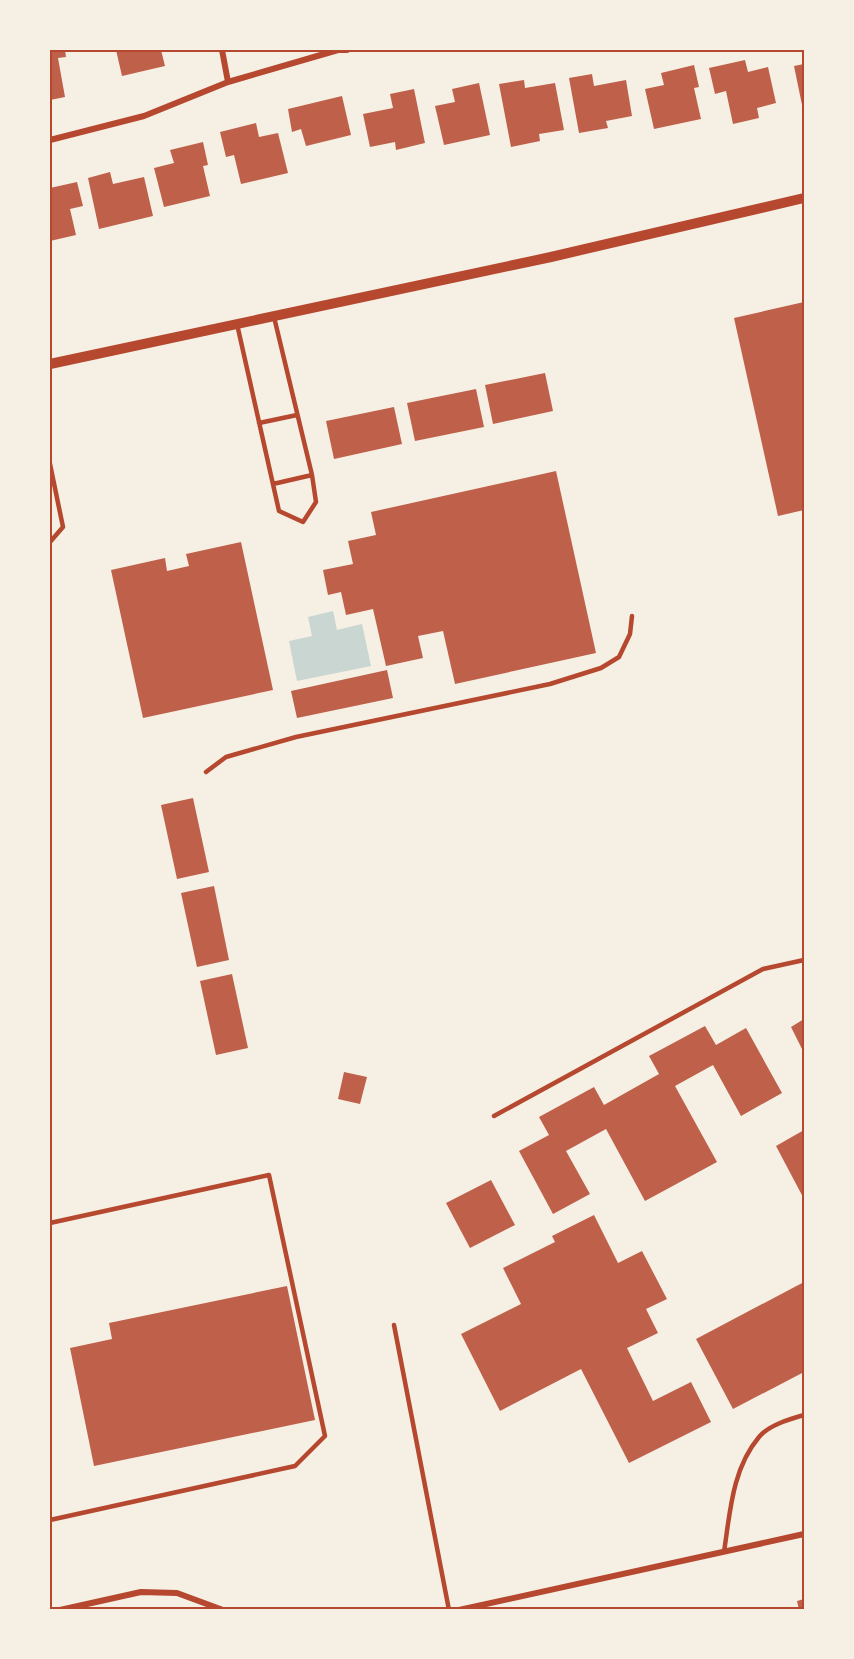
<svg xmlns="http://www.w3.org/2000/svg" width="854" height="1659" font-family="'PT Sans',sans-serif">
  <rect width="100%" height="100%" fill="#f6efe4"/>
  <path fill="#c9d6d2" d="M 333,611 L 337,630 L 362,624 L 371,666 L 297,681 L 289,641 L 312,636 L 308,617 Z"/>
  <path fill="#bf614a" d="M 50,50 L 65,50 L 66,57 L 58,58 L 65,97 L 50,100 Z
    M 116,50 L 161,50 L 165,66 L 122,76 Z
    M 745,60 L 748,72 L 768,67 L 776,103 L 757,108 L 759,118 L 733,124 L 726,91 L 715,94 L 709,68 Z
    M 804,64 L 804,105 L 802,105 L 794,66 Z
    M 694,65 L 699,87 L 694,88 L 701,119 L 654,129 L 645,89 L 664,85 L 661,73 Z
    M 592,74 L 594,86 L 626,80 L 632,116 L 606,121 L 608,128 L 579,133 L 569,78 Z
    M 524,80 L 525,88 L 555,83 L 564,130 L 539,134 L 540,141 L 511,147 L 499,84 Z
    M 479,83 L 490,135 L 444,145 L 435,106 L 455,102 L 452,89 Z
    M 414,89 L 425,143 L 396,150 L 395,142 L 370,147 L 363,114 L 393,108 L 390,94 Z
    M 342,96 L 351,135 L 306,146 L 301,129 L 292,132 L 288,109 Z
    M 256,123 L 259,137 L 278,133 L 288,173 L 241,184 L 234,155 L 226,157 L 220,132 Z
    M 203,142 L 208,165 L 203,166 L 210,196 L 164,207 L 154,168 L 174,163 L 170,150 Z
    M 110,172 L 113,184 L 144,177 L 153,216 L 99,229 L 88,178 Z
    M 77,182 L 83,206 L 70,209 L 76,235 L 50,241 L 50,188 Z
    M 804,302 L 804,510 L 778,516 L 734,318 Z
    M 545,373 L 553,411 L 493,424 L 485,385 Z
    M 476,389 L 484,427 L 415,441 L 407,403 Z
    M 394,407 L 402,444 L 334,459 L 326,421 Z
    M 556,471 L 596,653 L 455,684 L 443,631 L 418,636 L 423,658 L 386,666 L 373,609 L 346,615 L 341,592 L 328,595 L 323,570 L 353,564 L 348,541 L 376,535 L 371,512 Z
    M 241,542 L 273,690 L 143,718 L 111,570 L 165,558 L 167,571 L 189,566 L 186,554 Z
    M 387,670 L 393,698 L 297,718 L 291,691 Z
    M 193,798 L 209,872 L 177,879 L 161,805 Z
    M 214,886 L 229,960 L 197,967 L 181,893 Z
    M 232,974 L 248,1048 L 216,1055 L 200,981 Z
    M 804,1019 L 804,1053 L 791,1027 Z
    M 705,1026 L 716,1045 L 746,1028 L 782,1093 L 741,1116 L 713,1065 L 675,1086 L 717,1162 L 645,1201 L 606,1129 L 566,1151 L 590,1194 L 553,1214 L 519,1151 L 549,1135 L 539,1117 L 594,1087 L 604,1105 L 659,1074 L 649,1056 Z
    M 344,1072 L 367,1077 L 360,1104 L 338,1099 Z
    M 804,1130 L 804,1199 L 776,1146 Z
    M 491,1180 L 515,1225 L 470,1248 L 446,1203 Z
    M 594,1215 L 618,1263 L 642,1251 L 667,1299 L 646,1309 L 658,1333 L 627,1348 L 653,1401 L 691,1382 L 711,1422 L 629,1463 L 581,1369 L 500,1411 L 461,1334 L 521,1304 L 503,1268 L 555,1242 L 552,1236 Z
    M 804,1282 L 804,1372 L 733,1409 L 696,1339 Z
    M 287,1286 L 315,1420 L 94,1466 L 70,1348 L 112,1339 L 109,1323 Z
    M 804,1599 L 804,1610 L 799,1610 L 797,1601 Z"/>
  <g fill="none" stroke-linecap="round" stroke-linejoin="round">
    <path stroke="#b5482f" stroke-width="4.5" d="M 237,324 L 279,511 L 303,522 L 316,502 L 312,475 L 274,317
      M 259,423 L 297,415
      M 50,464 L 63,527 L 50,542
      M 273,484 L 312,475
      M 206,772 L 226,757 L 296,737 L 550,684 L 601,668 L 619,657 L 630,634 L 632,616
      M 494,1116 L 763,969 L 804,960
      M 50,1223 L 269,1175 L 325,1436 L 295,1466 L 50,1520
      M 394,1325 L 449,1610
      M 724,1552 C 730,1513 732,1469 759,1437 C 769,1425 790,1419 804,1415"/>
    <path stroke="#b5482f" stroke-width="6" d="M 222,50 L 228,82
      M 50,140 L 144,116 L 228,82 L 338,50 L 347,50
      M 60,1610 L 141,1592 L 177,1593 L 223,1610
      M 459,1610 L 804,1534"/>
    <path stroke="#b5482f" stroke-width="10" d="M 50,364 L 551,257 L 804,198"/>
  </g>
  <rect width="854" height="1659" fill="none" stroke="#f6efe4" stroke-width="102"/>
  <rect x="51" y="51" width="752" height="1557" fill="none" stroke="#b5482f" stroke-width="2"/>
</svg>
